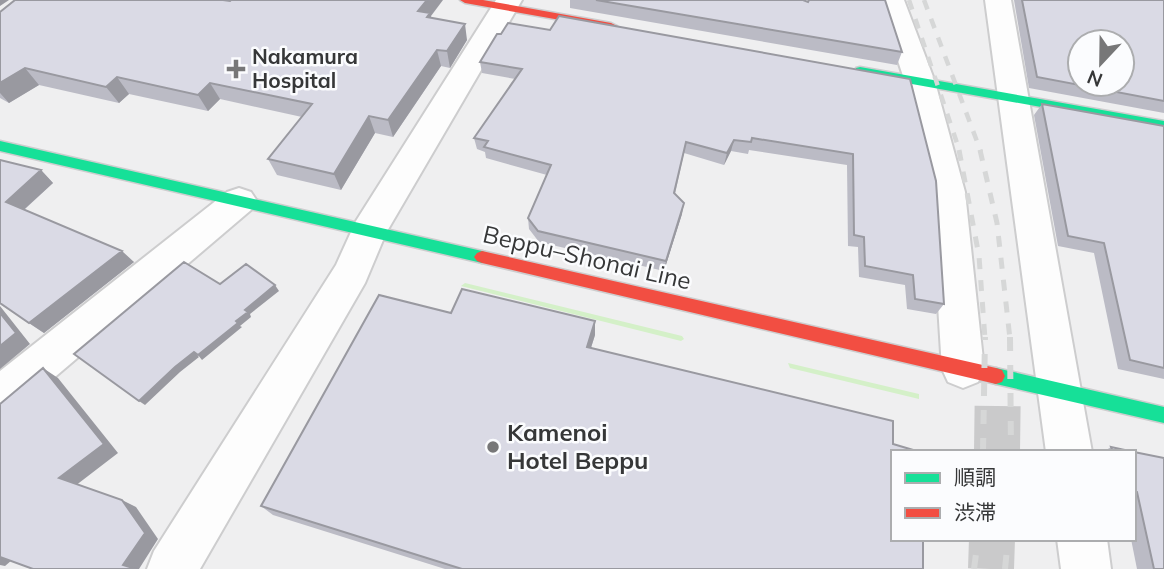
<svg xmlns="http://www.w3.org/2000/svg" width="1164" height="569" font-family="Mulish,'Noto Sans JP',sans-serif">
  <rect width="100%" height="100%" fill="#efeff0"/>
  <path fill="#d4f0c8" d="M 465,283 L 682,336 L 684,339 L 681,341 L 461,286 Z
    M 788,363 L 919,394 L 919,399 L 790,368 Z"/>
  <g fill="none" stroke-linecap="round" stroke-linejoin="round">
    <path stroke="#cacacb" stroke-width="46" stroke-dasharray="46 23" stroke-linecap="butt" d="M 997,452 L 998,377
      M 991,569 L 992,539"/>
    <defs>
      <path id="street" d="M 496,0 L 522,0 L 386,233 L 365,283 L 200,569 L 147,569 L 154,551 L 336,265 L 356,221 Z
        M 878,0 L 904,0 L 935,82 L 965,192 L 984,369 L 978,382 L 963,388 L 948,382 L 942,369 L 931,192 L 905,82 Z
        M 985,0 L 1011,0 L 1092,452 L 1046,452 Z
        M 239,188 L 251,192 L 257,201 L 251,210 L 15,411 L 0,417 L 0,371 L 227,192 Z
        M 1057,539 L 1107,539 L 1111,569 L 1061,569 Z"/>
      <path id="fast" d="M 860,67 L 1164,121 L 1164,129 L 856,74 L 856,68 Z
        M 0,141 L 482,251 L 487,253 L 490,257 L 487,261 L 482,263 L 0,151 Z
        M 996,368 L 1164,407 L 1164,423 L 996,384 L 990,382 L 987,376 L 990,370 Z"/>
      <path id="jam" d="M 460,0 L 483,0 L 611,23 L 617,26 L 611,29 L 465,3 Z
        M 482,251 L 996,368 L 1002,370 L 1005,376 L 1002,382 L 996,384 L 482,263 L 477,261 L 474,257 L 477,253 Z"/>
    </defs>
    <use href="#street" stroke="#cdcdce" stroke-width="4"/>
    <use href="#fast" stroke="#cdcdce" stroke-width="3"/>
    <use href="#jam" stroke="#cdcdce" stroke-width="3"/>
    <use href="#street" fill="#fdfdfd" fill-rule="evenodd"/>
    <use href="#fast" fill="#16e098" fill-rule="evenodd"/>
    <use href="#jam" fill="#f24e42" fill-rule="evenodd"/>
    <path stroke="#d6d7d7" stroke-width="4.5" stroke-dasharray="10 10" stroke-linecap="butt" d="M 909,0 L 960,152
      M 924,0 L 981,152"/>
    <path stroke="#d6d7d7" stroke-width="5" stroke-dasharray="11 11" stroke-linecap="butt" d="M 959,150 L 979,256 L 985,339
      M 980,150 L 997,223 L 1010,339"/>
    <path stroke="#d6d7d7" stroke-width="6" stroke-dasharray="14 14" stroke-linecap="butt" d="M 1010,337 L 1011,452
      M 983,452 L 985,337
      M 974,569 L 978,539
      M 1005,569 L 1008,539"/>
  </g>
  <path fill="#bbbbc5" d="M 570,0 L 803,0 L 808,2 L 902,52 L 897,65 L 570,8 Z
    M 1014,0 L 1164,0 L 1164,113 L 1029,88 Z
    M 230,1 L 431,16 L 431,18 L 467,40 L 450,68 L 441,66 L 393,137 L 375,133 L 341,190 L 277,175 L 268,159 L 302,117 L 220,99 L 208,111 L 129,94 L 119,103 L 39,85 L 9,103 L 0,98 L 0,12 Z
    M 550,30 L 910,79 L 944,304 L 936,314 L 907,309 L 905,285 L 859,277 L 858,247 L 848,246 L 847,165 L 749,150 L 748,154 L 731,151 L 724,165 L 684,153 L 675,194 L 682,214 L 664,271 L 539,242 L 529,229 L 528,218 L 547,175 L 486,158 L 485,152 L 477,149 L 474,138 L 515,79 L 482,73 L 480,62 L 501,34 Z
    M 1042,104 L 1164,126 L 1164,379 L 1118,369 L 1094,253 L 1058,246 L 1034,115 Z
    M 0,160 L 41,170 L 53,183 L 24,210 L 134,262 L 44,333 L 0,304 Z
    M 451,313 L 595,335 L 591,348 L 893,444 L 923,569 L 445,569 L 273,515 L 261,506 Z
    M 1111,447 L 1134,452 L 1103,452 Z
    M 1134,452 L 1164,569 L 1137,569 L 1131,539 L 1134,539 Z"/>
  <path fill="#9999a0" d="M 0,0 L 9,0 L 0,6 Z
    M 427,0 L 443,0 L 431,16 L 433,30 L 418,11 Z
    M 465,24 L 467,40 L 450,68 L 447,51 Z
    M 437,50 L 441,66 L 393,137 L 388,120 Z
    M 25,68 L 39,85 L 9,103 L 0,93 L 0,83 Z
    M 117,77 L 129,94 L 119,103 L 106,87 Z
    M 210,83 L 220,99 L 208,111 L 198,95 Z
    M 369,116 L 375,133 L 341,190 L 334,174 Z
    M 734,140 L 731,151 L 724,165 L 727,153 Z
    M 41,170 L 53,183 L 19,214 L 6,202 Z
    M 684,203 L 682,214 L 664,271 L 666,261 Z
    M 122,251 L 134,262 L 44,333 L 29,323 Z
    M 275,285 L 279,291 L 250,314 L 251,317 L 240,326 L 242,327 L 202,360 L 198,355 L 236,321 L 245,310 Z
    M 0,306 L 30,344 L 0,369 Z
    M 595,321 L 595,335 L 587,360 L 587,347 Z
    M 194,352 L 199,357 L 180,372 L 145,405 L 139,401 L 175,367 Z
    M 43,368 L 58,378 L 118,453 L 75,486 L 59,478 Z
    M 122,500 L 136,507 L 158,539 L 139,569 L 135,569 L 123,565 Z
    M 0,557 L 12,560 L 5,566 L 0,565 Z"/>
  <path fill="#dadae5" stroke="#9999a0" stroke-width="2" fill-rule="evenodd" d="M 15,0 L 223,0 L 230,1 L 231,0 L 427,0 L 418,11 L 430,13 L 427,17 L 465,24 L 447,51 L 437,50 L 388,120 L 369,116 L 334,174 L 268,159 L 312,104 L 210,83 L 198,95 L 117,77 L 106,87 L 25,68 L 0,83 L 0,12 Z
    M 596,0 L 803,0 L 808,2 L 809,0 L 885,0 L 902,52 Z
    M 1022,0 L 1164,0 L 1164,101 L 1037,77 ZM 1080,42 L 1122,42 L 1122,84 L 1080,84 Z
    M 559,16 L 910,79 L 936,181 L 944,304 L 915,299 L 913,275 L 865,266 L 864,237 L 854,235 L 853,154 L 752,138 L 751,142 L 734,140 L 727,153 L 686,142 L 674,193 L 684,203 L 666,261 L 538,231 L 528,218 L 551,165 L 484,147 L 488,141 L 474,138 L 522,69 L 480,62 L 497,34 L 501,34 L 508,23 L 550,30 Z
    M 1042,104 L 1164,126 L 1164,368 L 1130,360 L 1104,243 L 1068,236 Z
    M 0,160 L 41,170 L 6,202 L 122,251 L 29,323 L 0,303 Z
    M 184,262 L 220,284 L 246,264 L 275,285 L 245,310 L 248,312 L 236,321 L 238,323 L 198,355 L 194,352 L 175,367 L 139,401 L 74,354 Z
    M 462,289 L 595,321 L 587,347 L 893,421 L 893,444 L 920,452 L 893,452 L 893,539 L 923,539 L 923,569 L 462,569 L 261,506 L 379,295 L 451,313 Z
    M 0,313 L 16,333 L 0,346 Z
    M 43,368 L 104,444 L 59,478 L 122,500 L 145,533 L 123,565 L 136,569 L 33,569 L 0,557 L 0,404 Z
    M 1111,447 L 1134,452 L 1113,452 Z
    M 1134,452 L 1164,458 L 1164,569 L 1154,569 L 1137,492 L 1134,491 Z"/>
  <g fill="#777778" stroke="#fbfcfe" stroke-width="2.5">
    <path d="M232.5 58.5h7v7h7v7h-7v7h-7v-7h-7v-7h7z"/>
    <circle cx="493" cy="447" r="7"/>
  </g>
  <g text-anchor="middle" stroke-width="5" stroke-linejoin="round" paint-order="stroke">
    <g font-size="21" font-weight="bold" fill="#363738" stroke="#fbfcfe" text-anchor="start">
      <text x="252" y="64">Nakamura<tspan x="252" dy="24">Hospital</tspan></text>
    </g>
    <g font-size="24" fill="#363738" stroke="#fbfcfe">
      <text transform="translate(587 258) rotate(13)" y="8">Beppu–Shonai Line</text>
    </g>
    <g font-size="24" font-weight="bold" fill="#363738" stroke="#fbfcfe" text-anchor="start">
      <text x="507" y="441">Kamenoi<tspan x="507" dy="28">Hotel Beppu</tspan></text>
    </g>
  </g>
  <rect x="891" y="450" width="245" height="91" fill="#fbfcfe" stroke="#acadaf" stroke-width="2"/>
  <rect x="905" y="473" width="35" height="10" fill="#16e098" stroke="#acadaf" stroke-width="2"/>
  <text x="954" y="485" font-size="21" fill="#363738">順調</text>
  <rect x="905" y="508" width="35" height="10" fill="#f24e42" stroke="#acadaf" stroke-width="2"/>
  <text x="954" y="520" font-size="21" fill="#363738">渋滞</text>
  <g transform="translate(1101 63) rotate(202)"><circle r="33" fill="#fbfcfe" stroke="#acadaf" stroke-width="2"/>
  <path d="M0-5L12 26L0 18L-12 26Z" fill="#777778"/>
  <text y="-10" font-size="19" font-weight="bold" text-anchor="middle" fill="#363738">N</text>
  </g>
</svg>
